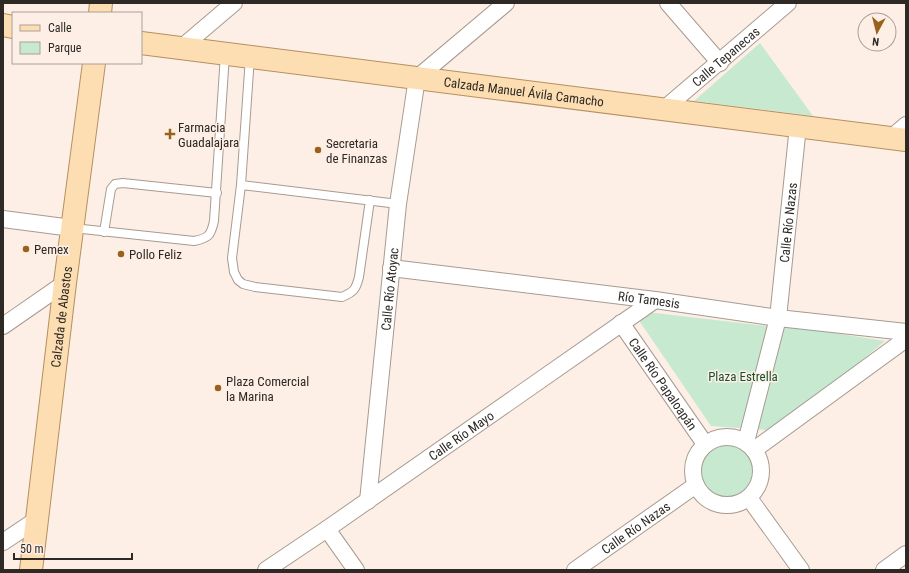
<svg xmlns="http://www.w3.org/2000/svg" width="909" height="573" font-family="'Roboto Condensed',sans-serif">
  <rect width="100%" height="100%" fill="#fdefe5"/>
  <path fill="#c7e9d0" d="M 760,43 L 813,116 L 694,101 Z
    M 647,312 L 766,326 L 795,327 L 885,341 L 803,409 L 766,430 L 711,426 L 640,322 Z
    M696 471a31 31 0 1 1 62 0a31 31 0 1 1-62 0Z"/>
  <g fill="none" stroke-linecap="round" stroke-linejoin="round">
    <defs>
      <path id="service" d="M 250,57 L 241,185 L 232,258 L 234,272 L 238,280 L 243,284 L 255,287 L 342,297 C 354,292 356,289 359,277 L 370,200
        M 241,185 L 398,204
        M 73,228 L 194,241 C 209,238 211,235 214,221 L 225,54
        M 104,232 L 111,189 L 115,184 L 123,183 L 217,193"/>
      <g id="minor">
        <path d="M 668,3 L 720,63"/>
        <path d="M 181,48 L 234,3"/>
        <path id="s1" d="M 664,109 L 788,3"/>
        <path d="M 891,138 L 906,125"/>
        <path d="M 3,219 L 72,228"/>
        <path id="s2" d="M 391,268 L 655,300 L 778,318 L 906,332"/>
        <path id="s3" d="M 621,323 L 705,444"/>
        <path d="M 3,326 L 65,283"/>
        <circle cx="727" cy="471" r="34"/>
        <path id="s4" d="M 746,442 L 778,318 L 798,126"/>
        <path d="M 754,450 L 906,339"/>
        <path d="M 749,498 L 801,570"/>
        <path id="s5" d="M 368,501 L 398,204 L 417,78 L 506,3"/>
        <path d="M 327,529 L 356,570"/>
        <path d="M 3,542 L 36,520"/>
        <path id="s6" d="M 266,570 L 327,529 L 655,300"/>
        <path id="s7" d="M 575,570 L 696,485"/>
        <path d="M 884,570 L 906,554"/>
      </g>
      <g id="primary">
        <path d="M 100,13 L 101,3"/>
        <path d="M 3,25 L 13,27"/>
        <path id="s8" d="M 141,43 L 906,140"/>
        <path id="s9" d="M 31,570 L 65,283 L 94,63"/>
      </g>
    </defs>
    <use href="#service" stroke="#a79b91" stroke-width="10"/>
    <use href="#minor" stroke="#a79b91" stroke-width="18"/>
    <use href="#primary" stroke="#b49060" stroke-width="24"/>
    <use href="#service" stroke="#fff" stroke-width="8"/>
    <use href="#minor" stroke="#fff" stroke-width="16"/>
    <use href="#primary" stroke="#fddeb2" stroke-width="22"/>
  </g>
  <g fill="#99621c" stroke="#fdefe5" stroke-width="1.5">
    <path d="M168 128h4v4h4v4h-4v4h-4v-4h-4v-4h4z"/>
    <circle cx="318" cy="150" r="4"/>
    <circle cx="26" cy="249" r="4"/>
    <circle cx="121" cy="254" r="4"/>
    <circle cx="218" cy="388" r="4"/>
  </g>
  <g text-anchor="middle" stroke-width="3" stroke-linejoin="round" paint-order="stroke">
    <g font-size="13" fill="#2e2925" stroke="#fdefe5">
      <text dy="5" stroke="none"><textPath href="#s1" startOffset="81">Calle Tepanecas</textPath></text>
      <text dy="5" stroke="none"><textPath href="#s8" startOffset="386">Calzada Manuel Ávila Camacho</textPath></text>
      <text dy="5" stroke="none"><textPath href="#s4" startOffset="224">Calle Río Nazas</textPath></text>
      <text dy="5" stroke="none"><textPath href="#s5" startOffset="213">Calle Río Atoyac</textPath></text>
      <text dy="5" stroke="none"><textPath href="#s2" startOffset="260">Río Tamesis</textPath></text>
      <text dy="5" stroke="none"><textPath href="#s9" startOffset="255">Calzada de Abastos</textPath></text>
      <text dy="5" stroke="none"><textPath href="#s3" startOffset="74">Calle Río Papaloapán</textPath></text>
      <text dy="5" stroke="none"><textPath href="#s6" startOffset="237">Calle Río Mayo</textPath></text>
      <text dy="5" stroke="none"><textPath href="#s7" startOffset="74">Calle Río Nazas</textPath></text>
    </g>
    <g font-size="13" fill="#2e2925" stroke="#fdefe5" text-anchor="start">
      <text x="178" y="132">Farmacia<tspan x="178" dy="15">Guadalajara</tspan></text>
      <text x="326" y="148">Secretaria<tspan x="326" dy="15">de Finanzas</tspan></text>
      <text x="34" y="254">Pemex</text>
      <text x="129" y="259">Pollo Feliz</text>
      <text x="226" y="386">Plaza Comercial<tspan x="226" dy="15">la Marina</tspan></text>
    </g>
    <g font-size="13" fill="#16512e" stroke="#fdefe5">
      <text x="743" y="381">Plaza Estrella</text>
    </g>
  </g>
  <rect width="909" height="573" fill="none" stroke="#2e2925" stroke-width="8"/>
  <rect x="12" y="12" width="130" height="52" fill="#fdefe5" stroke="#aaa098"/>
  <rect x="20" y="25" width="20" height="6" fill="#fddeb2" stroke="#aaa098"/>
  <text x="48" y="32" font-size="12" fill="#2e2925">Calle</text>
  <rect x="20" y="42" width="20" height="12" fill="#c7e9d0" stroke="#aaa098"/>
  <text x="48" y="52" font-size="12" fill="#2e2925">Parque</text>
  <g transform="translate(877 32) rotate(187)"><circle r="19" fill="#fdefe5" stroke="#aaa098"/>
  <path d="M0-3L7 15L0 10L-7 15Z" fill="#99621c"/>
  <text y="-6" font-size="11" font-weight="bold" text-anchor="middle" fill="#2e2925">N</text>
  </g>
  <path d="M14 553v6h118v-6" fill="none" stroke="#2e2925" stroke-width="2"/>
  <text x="20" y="553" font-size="12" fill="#2e2925" stroke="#fdefe5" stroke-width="3" paint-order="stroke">50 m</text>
</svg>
